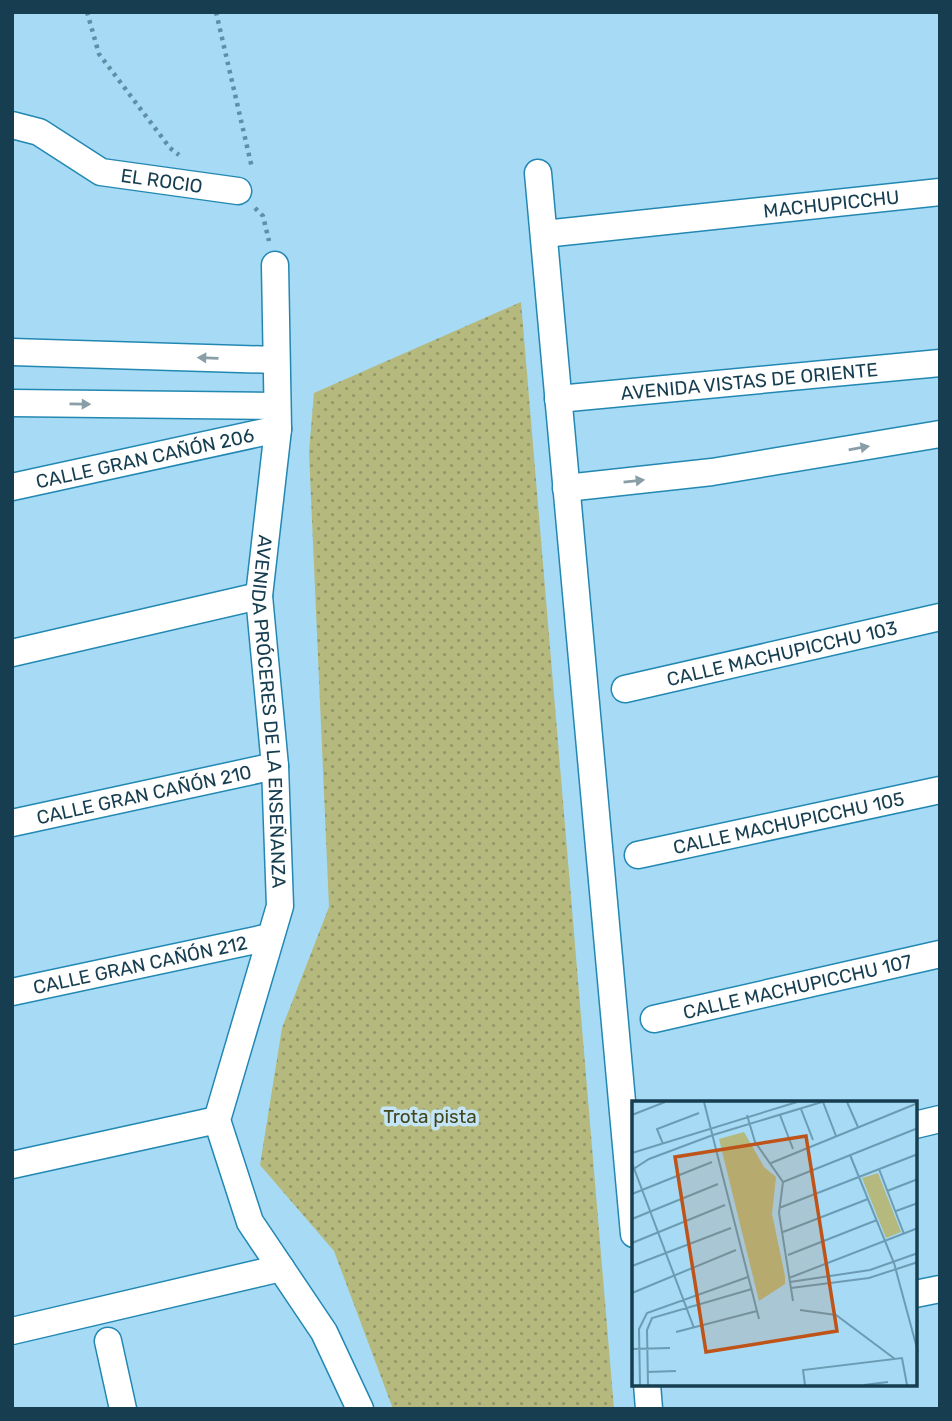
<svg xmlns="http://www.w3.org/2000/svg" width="952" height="1421" font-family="Rubik,sans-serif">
  <defs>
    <pattern id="park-dots" width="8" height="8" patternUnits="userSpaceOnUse" patternTransform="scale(1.75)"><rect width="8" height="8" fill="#b5b97d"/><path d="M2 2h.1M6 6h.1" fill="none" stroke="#929869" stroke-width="1.8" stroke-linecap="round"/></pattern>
  </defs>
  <rect width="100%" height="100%" fill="#a6daf5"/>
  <path fill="url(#park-dots)" d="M 521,302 L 614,1409 L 393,1409 L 334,1251 L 260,1165 L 282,1028 L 329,907 L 309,452 L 314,393 Z"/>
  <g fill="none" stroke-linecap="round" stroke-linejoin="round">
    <defs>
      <g id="street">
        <path id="s1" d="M 12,125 L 39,132 L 101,172 L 238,191"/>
        <path d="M 538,173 L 634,1234"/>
        <path id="s2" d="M 544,234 L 940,192"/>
        <path id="s3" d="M 275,265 L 278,429 L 259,596 L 275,766 L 280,906 L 217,1120 L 250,1222 L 324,1332 L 360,1409"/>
        <path d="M 12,352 L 276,360"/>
        <path id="s4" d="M 558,399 L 940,363"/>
        <path d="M 12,403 L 276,406"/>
        <path id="s5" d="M 12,487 L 278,429"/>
        <path d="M 566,488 L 712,472 L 940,434"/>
        <path d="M 12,653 L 259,596"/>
        <path id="s6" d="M 625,689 L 940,617"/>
        <path id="s7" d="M 12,823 L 275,766"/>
        <path id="s8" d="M 638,855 L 940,790"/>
        <path id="s9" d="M 12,992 L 270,937"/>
        <path id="s10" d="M 654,1019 L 940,954"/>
        <path d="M 915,1125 L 940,1119"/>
        <path d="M 12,1165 L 217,1120"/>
        <path d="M 915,1294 L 940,1289"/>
        <path d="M 12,1331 L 281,1268"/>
        <path d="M 108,1341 L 123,1409"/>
        <path d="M 647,1384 L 649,1409"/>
      </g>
    </defs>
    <use href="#street" stroke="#2288b2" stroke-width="29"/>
    <path stroke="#608ea5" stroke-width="4.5" stroke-dasharray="3.5 5" stroke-linecap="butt" d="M 87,12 L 99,54 L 170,148 L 179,155
      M 216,12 L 252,168
      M 255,208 L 263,216 L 269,241"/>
    <use href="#street" stroke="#fff" stroke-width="26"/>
  </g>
  <defs><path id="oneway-solid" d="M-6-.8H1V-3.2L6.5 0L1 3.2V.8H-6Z" transform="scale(1.75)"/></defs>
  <g fill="#8a9ea8">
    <use href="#oneway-solid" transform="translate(208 358) rotate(-178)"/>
    <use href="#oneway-solid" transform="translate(80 404) rotate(1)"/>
    <use href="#oneway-solid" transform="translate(859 448) rotate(-10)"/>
    <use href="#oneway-solid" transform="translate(634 481) rotate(-6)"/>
  </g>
  <g text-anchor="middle" stroke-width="7" stroke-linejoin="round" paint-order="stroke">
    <g font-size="19" fill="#163e50" stroke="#c3e5f7">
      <text dy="7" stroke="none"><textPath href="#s1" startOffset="163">EL ROCIO</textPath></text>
      <text dy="7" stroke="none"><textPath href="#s2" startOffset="289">MACHUPICCHU</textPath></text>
      <text dy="7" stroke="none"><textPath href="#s4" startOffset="192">AVENIDA VISTAS DE ORIENTE</textPath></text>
      <text dy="7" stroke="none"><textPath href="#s5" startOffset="136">CALLE GRAN CAÑÓN 206</textPath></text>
      <text dy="7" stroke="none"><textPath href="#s6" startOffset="161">CALLE MACHUPICCHU 103</textPath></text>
      <text dy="7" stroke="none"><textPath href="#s3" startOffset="448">AVENIDA PRÓCERES DE LA ENSEÑANZA</textPath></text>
      <text dy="7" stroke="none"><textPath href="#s7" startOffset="135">CALLE GRAN CAÑÓN 210</textPath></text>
      <text dy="7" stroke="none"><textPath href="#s8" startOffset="154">CALLE MACHUPICCHU 105</textPath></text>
      <text dy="7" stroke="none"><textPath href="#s9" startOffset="131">CALLE GRAN CAÑÓN 212</textPath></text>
      <text dy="7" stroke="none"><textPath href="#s10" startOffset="147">CALLE MACHUPICCHU 107</textPath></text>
    </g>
    <g font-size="19" fill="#43451b" stroke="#c3e5f7">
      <text x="430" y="1123">Trota pista</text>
    </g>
  </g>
  <g transform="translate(632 1101)">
    <rect width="285" height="285" fill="#a6daf5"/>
    <path d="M 112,31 L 132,66 L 144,76 L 140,113 L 153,175 L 153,183 L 127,200 L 87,38 ZM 246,72 L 269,131 L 254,137 L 230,77 Z" fill="#b5b97d"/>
    <path fill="none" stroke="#6c9cb3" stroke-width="2" d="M 72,1 L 127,218M 191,1 L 204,35M 215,1 L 226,26M 169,8 L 181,39M 0,14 L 33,1M 115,14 L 123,41 L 151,81 L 147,112 L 161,200M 148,14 L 161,48M 31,43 L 25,28 L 67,12M 0,52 L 165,1M 218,54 L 262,162 L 286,251M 0,62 L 62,227M 139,62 L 286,2M 247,68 L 272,133M 0,69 L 17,58 L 81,34 L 190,1M 151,81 L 286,27M 255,90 L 286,78M 0,93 L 80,61M 147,107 L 286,53M 264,110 L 286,102M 0,118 L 86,83M 151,131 L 236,98M 0,142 L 93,104M 156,154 L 245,119M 0,165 L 99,127M 157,177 L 286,127M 158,181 L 238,169 L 286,152M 159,187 L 237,177 L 286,161M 0,192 L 104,149M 168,209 L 204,214 L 263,258M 44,231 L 125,210M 0,248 L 38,247M 15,271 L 44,270M 8,284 L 7,228 L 15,212 L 116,176M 16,284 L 15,229 L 20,217 L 120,188M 173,284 L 171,269 L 270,257 L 275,284M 232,284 L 256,281"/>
    <path fill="#be541a" fill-opacity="0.15" stroke="#be541a" stroke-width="3.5" d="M 174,35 L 205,230 L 74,251 L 43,56 Z"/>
    <rect width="285" height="285" fill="none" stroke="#163e50" stroke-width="3.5"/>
  </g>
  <rect width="952" height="1421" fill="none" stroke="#163e50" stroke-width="28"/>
</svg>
